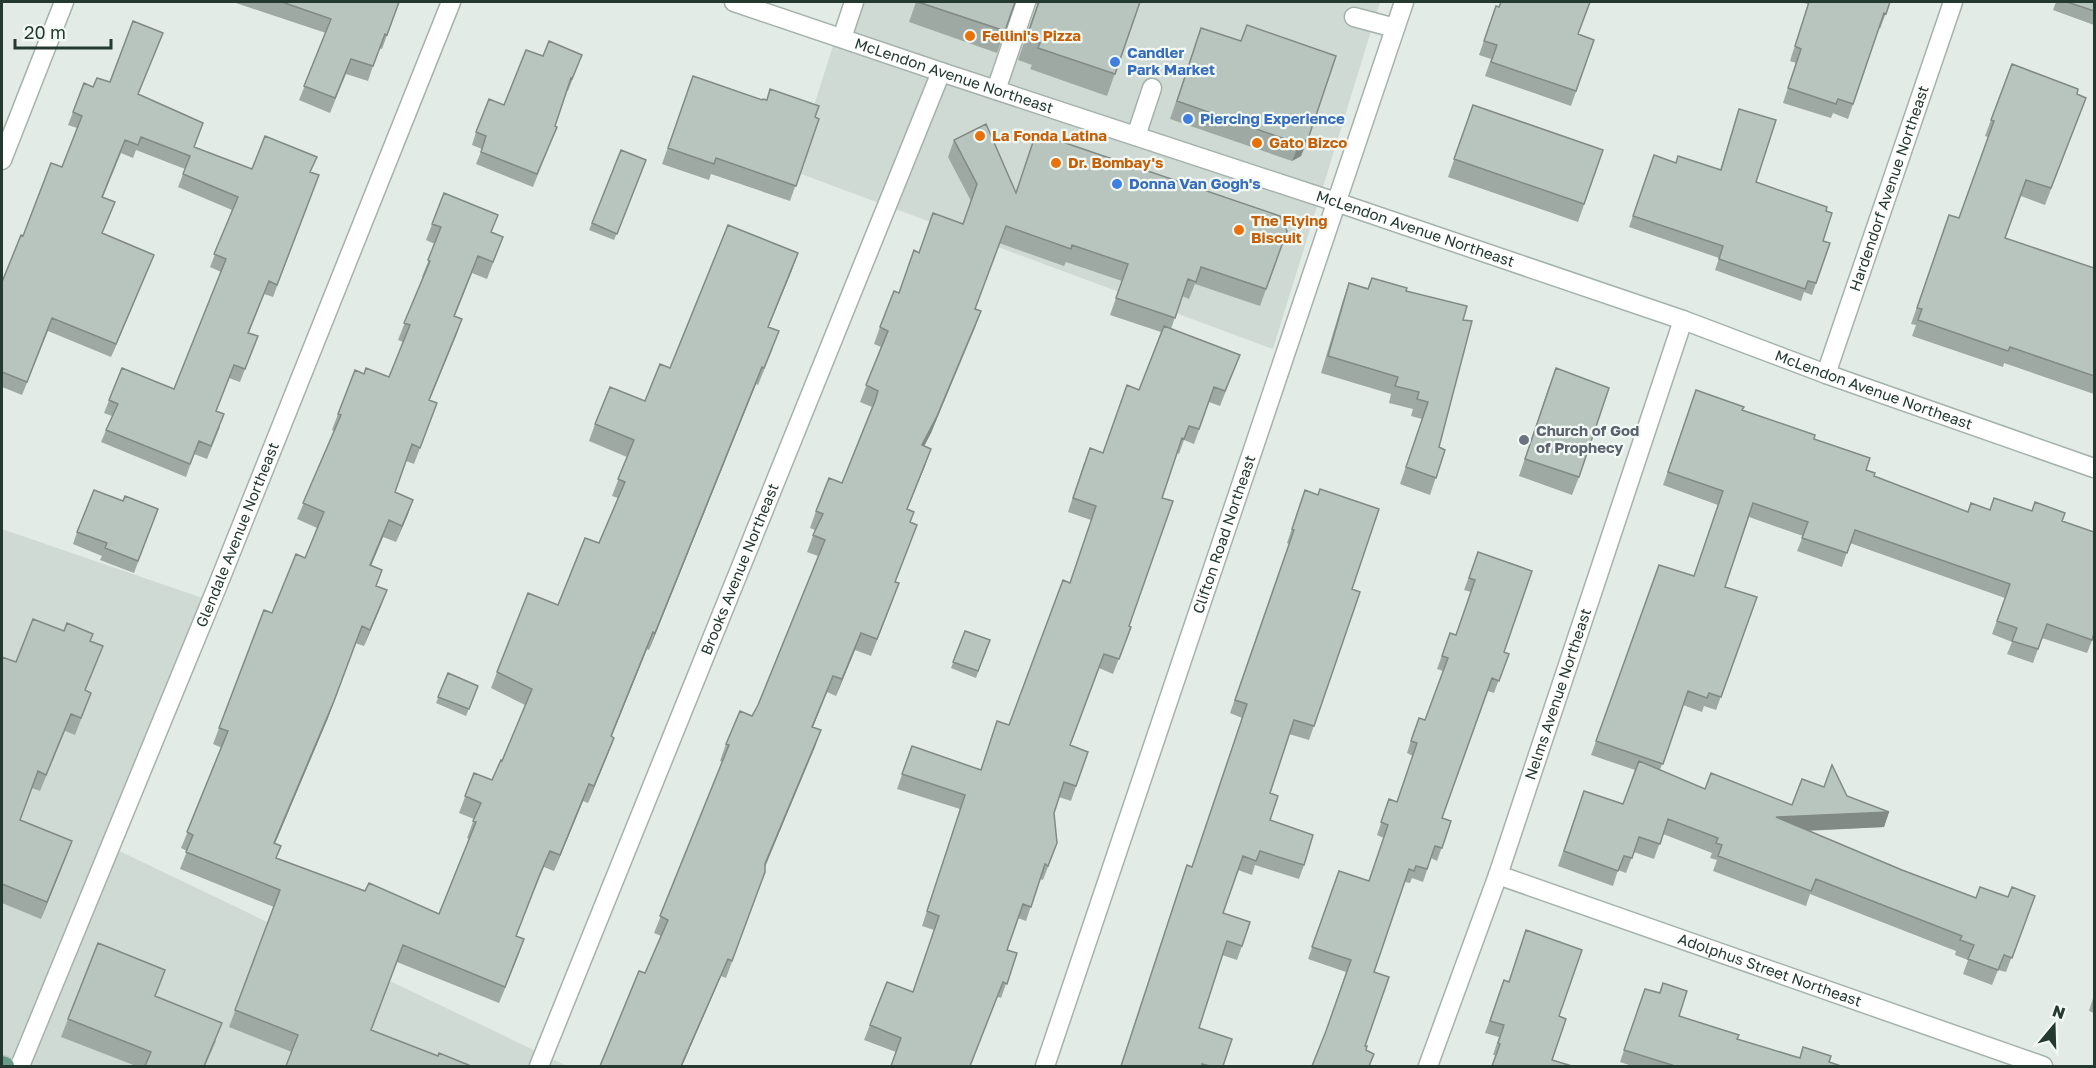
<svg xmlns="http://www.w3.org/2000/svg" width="2096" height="1068" font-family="'Golos Text',sans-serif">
  <rect width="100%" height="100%" fill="#e2ebe6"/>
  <path fill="#d0dad5" d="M 847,2 L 1380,2 L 1273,349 L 793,171 Z
    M 2,529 L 217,603 L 109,846 L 567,1066 L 2,1066 Z"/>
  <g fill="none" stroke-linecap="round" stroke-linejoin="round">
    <defs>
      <g id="minor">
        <path id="s1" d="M 734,2 L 941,72 L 1336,202 L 1683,320 L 1826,374 L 2094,468"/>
        <path d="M 1354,17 L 1395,28"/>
        <path d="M 842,38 L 854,2"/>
        <path d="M 996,90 L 1026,2"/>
        <path d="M 1136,136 L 1152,88"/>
        <path d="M 2,160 L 64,2"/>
        <path id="s2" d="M 1826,374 L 1953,2"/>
        <path id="s3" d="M 1498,875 L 2043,1066"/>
        <path id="s4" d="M 20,1066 L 217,587 L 451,2"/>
        <path id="s5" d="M 539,1066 L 941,72"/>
        <path id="s6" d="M 1045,1066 L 1404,2"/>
        <path id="s7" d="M 1428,1066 L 1498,875 L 1683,320"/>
      </g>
      <path id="major" d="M 2,1065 L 5,1066"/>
    </defs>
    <use href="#minor" stroke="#a5b2ac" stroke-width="21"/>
    <use href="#major" stroke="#c2c8c5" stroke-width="21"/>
    <use href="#minor" stroke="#fff" stroke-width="18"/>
    <use href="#major" stroke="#6b9c89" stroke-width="18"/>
  </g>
  <path fill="#9ea9a3" d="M 233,2 L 399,2 L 382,49 L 379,48 L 368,81 L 346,74 L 330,113 L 299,100 L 326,33 Z
    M 916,2 L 1015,2 L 997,53 L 909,22 Z
    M 1036,2 L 1140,2 L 1107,96 L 1030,69 L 1032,65 L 1018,60 L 1037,5 Z
    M 1800,2 L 1890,2 L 1880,29 L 1879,28 L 1848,119 L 1833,113 L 1831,118 L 1783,103 L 1796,63 L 1790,61 L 1808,4 Z
    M 2056,2 L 2094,2 L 2094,25 L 2053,10 Z
    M 1496,6 L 1594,40 L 1571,106 L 1485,76 L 1491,59 L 1479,55 Z
    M 1241,41 L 1336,56 L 1301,156 L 1292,161 L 1170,119 L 1195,46 Z
    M 582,55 L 568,91 L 567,91 L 555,126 L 552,139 L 533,187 L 476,164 L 482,149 L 472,145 L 476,132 L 504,105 L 543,56 Z
    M 2012,64 L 2086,98 L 2045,205 L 2021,196 L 2005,238 L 2094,268 L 2094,394 L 2004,363 L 2003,367 L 1912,336 L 1916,325 L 1911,324 L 1949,215 L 1959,218 L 1988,137 L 1985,136 Z
    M 693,76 L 819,119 L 790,201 L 711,174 L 709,180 L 662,164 Z
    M 84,83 L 93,87 L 139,94 L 194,147 L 252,169 L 311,172 L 319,175 L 273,297 L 264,294 L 249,333 L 258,336 L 240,382 L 229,378 L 216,411 L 220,427 L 207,459 L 194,454 L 186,477 L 101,442 L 112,416 L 104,413 L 122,368 L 174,389 L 221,272 L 210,267 L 232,210 L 178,187 L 185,169 L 136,150 L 133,158 L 121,153 L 103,197 L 103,233 L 149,267 L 111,357 L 48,331 L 22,395 L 2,387 L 2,282 L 23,236 L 62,167 L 77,128 L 68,125 Z
    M 1473,105 L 1603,150 L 1578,222 L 1448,177 Z
    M 1739,109 L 1756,182 L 1826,211 L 1823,241 L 1830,243 L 1812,295 L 1804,292 L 1801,301 L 1715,270 L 1719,258 L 1629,227 L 1654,155 L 1676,163 L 1720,170 Z
    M 954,140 L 1016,192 L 1287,231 L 1260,306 L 1195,284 L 1189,299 L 1182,296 L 1171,329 L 1240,355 L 1220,406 L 1209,402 L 1194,444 L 1184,440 L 1179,454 L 1177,453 L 1162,498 L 1129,626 L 1131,627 L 1113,674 L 1099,668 L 1070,746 L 1088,752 L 1071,801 L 1059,797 L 1054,813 L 1057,843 L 1043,880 L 1040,879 L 1026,921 L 1018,918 L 1007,950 L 1017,953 L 1001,998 L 998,997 L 896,1052 L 864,1040 L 887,982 L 913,992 L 934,930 L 922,926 L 960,809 L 897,789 L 912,746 L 981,770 L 997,721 L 1009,725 L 1070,583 L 1091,520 L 1068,512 L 1084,463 L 1103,453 L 1139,390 L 1161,332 L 1110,315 L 1122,281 L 1066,262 L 1064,266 L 999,243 L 975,309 L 981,311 L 975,328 L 931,433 L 924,446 L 925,466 L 907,510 L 910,522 L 917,525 L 895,582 L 893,600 L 871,656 L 855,650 L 836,696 L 827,692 L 813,727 L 821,730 L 765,867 L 765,872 L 726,978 L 721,976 L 682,1066 L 600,1066 L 645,973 L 661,936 L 654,933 L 723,762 L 720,761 L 726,744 L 752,716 L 758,705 L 818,556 L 807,552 L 815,530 L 810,528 L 816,511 L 842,483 L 872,407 L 860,402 L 881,347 L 874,344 L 880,327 L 899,293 L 919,253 L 963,224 L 971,201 L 948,157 Z
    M 621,150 L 646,160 L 614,240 L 589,230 Z
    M 444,193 L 492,232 L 503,237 L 487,279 L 472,273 L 455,316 L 462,319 L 429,400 L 437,403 L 414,464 L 406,461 L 395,492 L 413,500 L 396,542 L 383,537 L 371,566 L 381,606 L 364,646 L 355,643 L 328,718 L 275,843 L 276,858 L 365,891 L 439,914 L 469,839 L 467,838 L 474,819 L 459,813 L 474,773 L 492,780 L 502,761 L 525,705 L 491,688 L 497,672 L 558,605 L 599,543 L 618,498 L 612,496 L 627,457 L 589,441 L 595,424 L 645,401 L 670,368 L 792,270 L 768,327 L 773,348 L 758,385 L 756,384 L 649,650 L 647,649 L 611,737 L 614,738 L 588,803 L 583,801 L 554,871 L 544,867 L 534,891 L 516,936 L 524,939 L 499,1003 L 397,962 L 371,1030 L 438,1056 L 471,1066 L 292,1052 L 229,1027 L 274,907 L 180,869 L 187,851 L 181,848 L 222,748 L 213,744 L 264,610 L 272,613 L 305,558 L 317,528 L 297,519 L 334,431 L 332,430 L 338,414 L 364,374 L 389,377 L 403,342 L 398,340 L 423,277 L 422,277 L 435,244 L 426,240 Z
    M 1372,278 L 1406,291 L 1463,320 L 1439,447 L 1445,450 L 1430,495 L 1400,484 L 1422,419 L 1411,416 L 1413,409 L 1389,403 L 1391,394 L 1321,373 L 1343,300 L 1349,283 L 1368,288 Z
    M 1549,386 L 1579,477 L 1572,495 L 1519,476 Z
    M 1696,390 L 1742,410 L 1814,439 L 1866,470 L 1874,476 L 1968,512 L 1990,510 L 2062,521 L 2094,532 L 2094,639 L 2093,638 L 2087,653 L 2042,638 L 2033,663 L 2007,654 L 2012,642 L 1992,634 L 2005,598 L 1850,543 L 1842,567 L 1797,551 L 1803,536 L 1749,517 L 1725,587 L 1757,597 L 1716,710 L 1704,706 L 1702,712 L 1683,705 L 1660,770 L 1705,789 L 1792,805 L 1847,796 L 1889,812 L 1884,827 L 1807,831 L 1902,870 L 1976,898 L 2035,896 L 2006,972 L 1998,970 L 1992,985 L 1963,974 L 1968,960 L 1955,955 L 1956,951 L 1810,894 L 1806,906 L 1713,871 L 1717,860 L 1710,858 L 1712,853 L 1663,834 L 1654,859 L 1634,852 L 1626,873 L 1618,870 L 1613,886 L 1558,866 L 1579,805 L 1623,804 L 1635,770 L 1591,755 L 1659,565 L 1694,576 L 1718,505 L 1663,485 Z
    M 1305,490 L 1352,589 L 1360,592 L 1309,740 L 1289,734 L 1270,793 L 1270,820 L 1304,865 L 1299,879 L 1255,865 L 1252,875 L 1238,870 L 1223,913 L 1242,946 L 1237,960 L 1222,955 L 1199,1028 L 1223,1066 L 1121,1066 L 1182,879 L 1187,865 L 1192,867 L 1242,718 L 1230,713 L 1289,544 L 1287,543 Z
    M 123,501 L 158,509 L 134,573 L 100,560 L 102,556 L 73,544 L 77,532 Z
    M 1478,552 L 1504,652 L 1504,666 L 1494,693 L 1488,691 L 1442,818 L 1451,821 L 1437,861 L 1431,858 L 1423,882 L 1412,878 L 1410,883 L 1405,882 L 1325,1035 L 1346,972 L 1308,959 L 1339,871 L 1369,881 L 1384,838 L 1377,835 L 1385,811 L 1397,802 L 1413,756 L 1407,753 L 1414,730 L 1425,720 L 1443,671 L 1437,669 L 1450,633 L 1456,635 L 1471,592 L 1464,590 Z
    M 965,631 L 990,640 L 976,678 L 951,668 Z
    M 90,641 L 103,646 L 85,691 L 91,693 L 85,709 L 75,735 L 65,731 L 40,791 L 32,788 L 20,820 L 66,857 L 41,919 L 2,903 L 2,657 L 16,662 Z
    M 448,673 L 478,686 L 466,716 L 436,703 Z
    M 1504,980 L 1559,1016 L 1552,1060 L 1493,1055 L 1499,1037 L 1485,1033 Z
    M 1663,983 L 1679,1016 L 1737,1039 L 1799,1058 L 1829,1062 L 1841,1066 L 1632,1066 L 1620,1062 L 1645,989 L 1659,993 Z
    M 2094,995 L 2094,1013 L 2089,1011 Z
    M 156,996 L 216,1041 L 205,1066 L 136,1066 L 61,1037 L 68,1019 Z"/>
  <path fill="#818a85" d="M 1308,139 L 1301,156 L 1292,161 L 1299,144 Z
    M 798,253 L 792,270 L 762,343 L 768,327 Z
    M 154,255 L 149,267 L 111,357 L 116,344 Z
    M 981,311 L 931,433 L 916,462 L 922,445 Z
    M 462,319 L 456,336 L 423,416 L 429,400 Z
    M 762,367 L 756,384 L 649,650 L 655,633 Z
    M 931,449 L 925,466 L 900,526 L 907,509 Z
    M 413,500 L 407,517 L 396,542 L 402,526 Z
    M 389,520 L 383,537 L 364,582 L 370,565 Z
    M 387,590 L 381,606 L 364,646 L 370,630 Z
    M 362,626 L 328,718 L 268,860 L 274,843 Z
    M 653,632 L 647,649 L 605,753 L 611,736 Z
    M 861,633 L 855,650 L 836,696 L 842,679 Z
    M 833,676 L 827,692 L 806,744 L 812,727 Z
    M 821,730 L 815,747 L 759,881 L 765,864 Z
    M 614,738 L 608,754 L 588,803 L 594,786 Z
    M 589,784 L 583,801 L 554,871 L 560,855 Z
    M 1889,812 L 1884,827 L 1770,832 L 1776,817 Z
    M 72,841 L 66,857 L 41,919 L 47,902 Z
    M 524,939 L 518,956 L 499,1003 L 505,987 Z
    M 728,959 L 721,976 L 682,1066 L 681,1066 Z"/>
  <path fill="#b8c5be" stroke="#818a85" stroke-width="1.5" d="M 282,2 L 399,2 L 387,35 L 385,34 L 373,66 L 351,59 L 335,98 L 304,86 L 331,19 Z
    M 918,2 L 1015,2 L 1005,31 Z
    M 1039,2 L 1140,2 L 1115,74 L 1038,48 L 1040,43 L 1026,39 Z
    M 1501,2 L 1590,2 L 1578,34 L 1594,40 L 1576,91 L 1491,62 L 1497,45 L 1484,41 L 1496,6 L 1499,7 Z
    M 1809,2 L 1890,2 L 1886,14 L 1884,13 L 1853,104 L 1838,99 L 1836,104 L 1788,88 L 1801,49 L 1795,46 Z
    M 2067,2 L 2094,2 L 2094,11 Z
    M 133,21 L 163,33 L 138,94 L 203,123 L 194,147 L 252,169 L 265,136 L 317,157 L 310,172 L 319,175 L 277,285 L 269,281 L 248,333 L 258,336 L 245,369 L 234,365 L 216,411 L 224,414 L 211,446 L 199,441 L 190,464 L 106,430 L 118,404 L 109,400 L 122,368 L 174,389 L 226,259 L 214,254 L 238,197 L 183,174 L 190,156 L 141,137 L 138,145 L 125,140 L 102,197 L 115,202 L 102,233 L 154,255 L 116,344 L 52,318 L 27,382 L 2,372 L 2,282 L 21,235 L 23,236 L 51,163 L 62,167 L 82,116 L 73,112 L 84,83 L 93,87 L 97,78 L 110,82 Z
    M 1247,25 L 1336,56 L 1308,139 L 1299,144 L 1177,101 L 1201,28 L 1241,41 Z
    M 549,41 L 582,55 L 572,79 L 571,78 L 555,126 L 557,127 L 537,174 L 481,152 L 486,136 L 476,132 L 489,99 L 504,105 L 526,50 L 543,56 Z
    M 2012,64 L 2078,89 L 2077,94 L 2086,98 L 2051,188 L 2026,180 L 2005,238 L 2094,268 L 2094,376 L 2010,347 L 2008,351 L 1918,320 L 1922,309 L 1917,308 L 1949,215 L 1959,218 L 1994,121 L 1991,120 Z
    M 693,76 L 762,100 L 763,99 L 767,100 L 770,89 L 819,106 L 815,117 L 819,119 L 796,186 L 716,158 L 714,164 L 668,148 Z
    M 1473,105 L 1603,150 L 1584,204 L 1454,159 Z
    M 1739,109 L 1776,120 L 1756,182 L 1827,207 L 1826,211 L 1832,213 L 1823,241 L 1830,243 L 1816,283 L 1808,281 L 1805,289 L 1719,259 L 1723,246 L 1633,216 L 1654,155 L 1676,163 L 1678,156 L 1721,170 Z
    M 986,124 L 1016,193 L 1036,133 L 1280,216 L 1287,231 L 1266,289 L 1201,267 L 1196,282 L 1188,279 L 1175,318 L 1116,298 L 1128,264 L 1072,245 L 1071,249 L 1006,226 L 975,309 L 981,311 L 937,416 L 922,445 L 931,449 L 907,509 L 914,512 L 910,522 L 917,525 L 895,582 L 899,583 L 877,639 L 861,633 L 842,679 L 833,676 L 812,727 L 821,730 L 765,864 L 765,872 L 732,961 L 728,959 L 681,1066 L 600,1066 L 639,971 L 645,973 L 668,920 L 660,916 L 729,745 L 726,744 L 740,711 L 752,716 L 758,705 L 825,540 L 813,535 L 823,514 L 816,511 L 829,478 L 842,483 L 875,401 L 878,391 L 866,385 L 888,331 L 880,327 L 894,291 L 899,293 L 914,250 L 919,253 L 933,213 L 963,224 L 977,184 L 954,140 Z
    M 621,150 L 646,160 L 617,234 L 592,223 Z
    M 444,193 L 498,215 L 491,232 L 503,237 L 493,262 L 478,256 L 454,316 L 462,319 L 429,400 L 437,403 L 420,448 L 412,444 L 395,492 L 413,500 L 402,526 L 389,520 L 370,565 L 382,570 L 376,586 L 387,590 L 370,630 L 362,626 L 334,701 L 274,843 L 281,846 L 276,858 L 365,891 L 369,883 L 439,914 L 476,822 L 473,821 L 481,803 L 465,796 L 474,773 L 492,780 L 501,760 L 502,761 L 532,689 L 497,672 L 528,593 L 558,605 L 585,538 L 599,543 L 625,482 L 618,479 L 634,440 L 595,424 L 610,387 L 645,401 L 660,364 L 670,368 L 728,225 L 798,253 L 768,327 L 779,331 L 764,368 L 762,367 L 655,633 L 653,632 L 611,736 L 614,738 L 594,786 L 589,784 L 560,855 L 550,851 L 540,874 L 516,936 L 524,939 L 505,987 L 403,945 L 371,1030 L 438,1056 L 439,1053 L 471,1066 L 286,1066 L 298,1035 L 235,1010 L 280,890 L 186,852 L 193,835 L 187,832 L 228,731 L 219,728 L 264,610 L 272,613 L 296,554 L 305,558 L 324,512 L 303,503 L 341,415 L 338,414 L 355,370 L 364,374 L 366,368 L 389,377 L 410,325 L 404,323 L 430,261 L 428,260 L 441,227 L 432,224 Z
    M 1372,278 L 1407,288 L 1406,291 L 1467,306 L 1463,320 L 1472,321 L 1439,447 L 1445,450 L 1436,478 L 1406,467 L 1428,402 L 1417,399 L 1419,392 L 1395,386 L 1398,377 L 1328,356 L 1349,283 L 1368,289 Z
    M 1164,326 L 1240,355 L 1225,391 L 1214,387 L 1199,429 L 1189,426 L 1184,439 L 1182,438 L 1162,498 L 1173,501 L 1129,626 L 1131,627 L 1119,659 L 1104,654 L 1070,745 L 1088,752 L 1076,786 L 1064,782 L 1054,813 L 1057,843 L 1048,866 L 1045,864 L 1031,907 L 1023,904 L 1007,950 L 1017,953 L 1007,984 L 1003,982 L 970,1066 L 891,1066 L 901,1038 L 870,1025 L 887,982 L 913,992 L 939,916 L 927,911 L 965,795 L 902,774 L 912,746 L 981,770 L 997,721 L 1009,725 L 1063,580 L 1070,583 L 1096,506 L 1073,498 L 1090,448 L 1103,453 L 1127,385 L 1139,390 Z
    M 1556,368 L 1609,388 L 1579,477 L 1525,459 Z
    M 1696,390 L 1744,407 L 1742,410 L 1815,435 L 1814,439 L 1870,458 L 1866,470 L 1875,473 L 1874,476 L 1968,512 L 1971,503 L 1990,510 L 1994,498 L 2032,511 L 2035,502 L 2065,513 L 2062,521 L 2094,532 L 2094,633 L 2092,640 L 2047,624 L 2038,649 L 2012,641 L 2017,628 L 1997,621 L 2010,584 L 1855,530 L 1847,553 L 1802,538 L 1808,522 L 1753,503 L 1725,587 L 1757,597 L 1721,697 L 1709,693 L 1707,698 L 1688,691 L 1663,764 L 1596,741 L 1659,565 L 1694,576 L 1723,491 L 1668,472 Z
    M 1320,489 L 1379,509 L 1352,589 L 1360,592 L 1314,726 L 1294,720 L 1270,793 L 1278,796 L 1270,820 L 1313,835 L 1304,865 L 1260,851 L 1256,861 L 1243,856 L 1223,913 L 1250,922 L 1242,946 L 1227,941 L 1199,1028 L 1232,1039 L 1223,1066 L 1210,1066 L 1202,1064 L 1202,1066 L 1121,1066 L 1187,865 L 1192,867 L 1247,704 L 1235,700 L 1294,530 L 1292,529 L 1305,490 L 1318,495 Z
    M 94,490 L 123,501 L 125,496 L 158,509 L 138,561 L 105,548 L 107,543 L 77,532 Z
    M 1478,552 L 1532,571 L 1504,652 L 1509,654 L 1499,681 L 1492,678 L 1442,818 L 1451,821 L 1442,848 L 1435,846 L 1427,869 L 1416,866 L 1414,871 L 1409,869 L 1374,972 L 1389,977 L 1365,1046 L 1367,1046 L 1366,1050 L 1374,1054 L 1369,1066 L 1312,1066 L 1326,1031 L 1351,960 L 1312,947 L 1339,871 L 1369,881 L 1388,825 L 1381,822 L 1389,799 L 1397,802 L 1417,743 L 1411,741 L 1419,718 L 1425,720 L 1448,658 L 1442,656 L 1450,633 L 1456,635 L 1475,580 L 1469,578 Z
    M 33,619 L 64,631 L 67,623 L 93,634 L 90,641 L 103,646 L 85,690 L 91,693 L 81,718 L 71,714 L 46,775 L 38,771 L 20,820 L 72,841 L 47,902 L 2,884 L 2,657 L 16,662 Z
    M 965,631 L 990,640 L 978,671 L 953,662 Z
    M 448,673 L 478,686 L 469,709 L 438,697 Z
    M 1639,761 L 1705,789 L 1711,773 L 1792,805 L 1802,779 L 1824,787 L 1832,765 L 1847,796 L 1889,812 L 1776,817 L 1902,870 L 1976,898 L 1980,887 L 2008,897 L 2012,887 L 2035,896 L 2012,958 L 2004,955 L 1998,970 L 1968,959 L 1974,945 L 1960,940 L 1962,936 L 1816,879 L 1811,891 L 1718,856 L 1722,845 L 1716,843 L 1718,838 L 1668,819 L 1660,844 L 1639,837 L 1632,858 L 1624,856 L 1618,871 L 1564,851 L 1584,791 L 1623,804 Z
    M 1526,930 L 1582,950 L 1559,1016 L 1566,1019 L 1552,1060 L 1572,1066 L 1492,1066 L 1500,1044 L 1498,1043 L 1504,1025 L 1490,1021 L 1504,980 L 1509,982 Z
    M 98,943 L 165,970 L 155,996 L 222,1023 L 204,1066 L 145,1066 L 151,1052 L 68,1019 Z
    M 1663,983 L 1687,991 L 1679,1016 L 1739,1035 L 1737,1039 L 1800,1058 L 1803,1047 L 1831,1056 L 1829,1062 L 1841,1066 L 1675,1066 L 1624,1050 L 1645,989 L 1660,993 Z"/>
  <g fill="#e8710a" stroke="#f2f8f4" stroke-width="2">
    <circle cx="970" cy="36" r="6"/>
    <circle cx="980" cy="136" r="6"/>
    <circle cx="1257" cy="143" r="6"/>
    <circle cx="1056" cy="163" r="6"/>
    <circle cx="1239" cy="230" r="6"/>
  </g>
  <g fill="#3f7fe0" stroke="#f2f8f4" stroke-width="2">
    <circle cx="1115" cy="62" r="6"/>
    <circle cx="1188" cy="119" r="6"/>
    <circle cx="1117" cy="184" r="6"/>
  </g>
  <circle fill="#6b7280" stroke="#f2f8f4" stroke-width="2" cx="1524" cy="440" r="6"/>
  <g text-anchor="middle" stroke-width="4.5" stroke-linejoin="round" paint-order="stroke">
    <g font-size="15" font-weight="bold" fill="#c56008" stroke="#f2f8f4" text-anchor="start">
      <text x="982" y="41">Fellini's Pizza</text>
      <text x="992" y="141">La Fonda Latina</text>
      <text x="1269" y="148">Gato Bizco</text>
      <text x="1068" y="168">Dr. Bombay's</text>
      <text x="1251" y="226">The Flying<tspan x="1251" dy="17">Biscuit</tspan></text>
    </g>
    <g font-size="15" font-weight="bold" fill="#366cbe" stroke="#f2f8f4" text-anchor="start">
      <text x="1127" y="58">Candler<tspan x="1127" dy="17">Park Market</tspan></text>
      <text x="1200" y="124">Piercing Experience</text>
      <text x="1129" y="189">Donna Van Gogh's</text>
    </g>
    <g font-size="15" fill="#243a31" stroke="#f2f8f4">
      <text dy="5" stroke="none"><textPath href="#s1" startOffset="232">McLendon Avenue Northeast</textPath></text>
      <text dy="5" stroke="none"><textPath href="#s2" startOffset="196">Hardendorf Avenue Northeast</textPath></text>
      <text dy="5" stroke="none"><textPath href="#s1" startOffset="718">McLendon Avenue Northeast</textPath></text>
      <text dy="5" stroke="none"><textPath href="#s1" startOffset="1204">McLendon Avenue Northeast</textPath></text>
      <text dy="5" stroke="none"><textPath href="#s6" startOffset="561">Clifton Road Northeast</textPath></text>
      <text dy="5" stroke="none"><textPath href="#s4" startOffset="574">Glendale Avenue Northeast</textPath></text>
      <text dy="5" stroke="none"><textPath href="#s5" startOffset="536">Brooks Avenue Northeast</textPath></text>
      <text dy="5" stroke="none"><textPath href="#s7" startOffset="394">Nelms Avenue Northeast</textPath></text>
      <text dy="5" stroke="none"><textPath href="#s3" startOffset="288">Adolphus Street Northeast</textPath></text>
    </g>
    <g font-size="15" font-weight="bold" fill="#5b616d" stroke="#f2f8f4" text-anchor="start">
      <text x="1536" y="436">Church of God<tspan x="1536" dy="17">of Prophecy</tspan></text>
    </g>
  </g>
  <rect width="2096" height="1068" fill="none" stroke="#243a31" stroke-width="6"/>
  <g transform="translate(2054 1026) rotate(19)" stroke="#f2f8f4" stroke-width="4.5" paint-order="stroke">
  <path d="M0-4.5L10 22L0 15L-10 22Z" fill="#243a31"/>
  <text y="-9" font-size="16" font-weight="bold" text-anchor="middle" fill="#243a31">N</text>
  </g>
  <path d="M15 39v9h96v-9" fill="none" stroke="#243a31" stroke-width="3"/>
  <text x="24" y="39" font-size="18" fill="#243a31" stroke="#f2f8f4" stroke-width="4.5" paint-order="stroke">20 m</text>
</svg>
